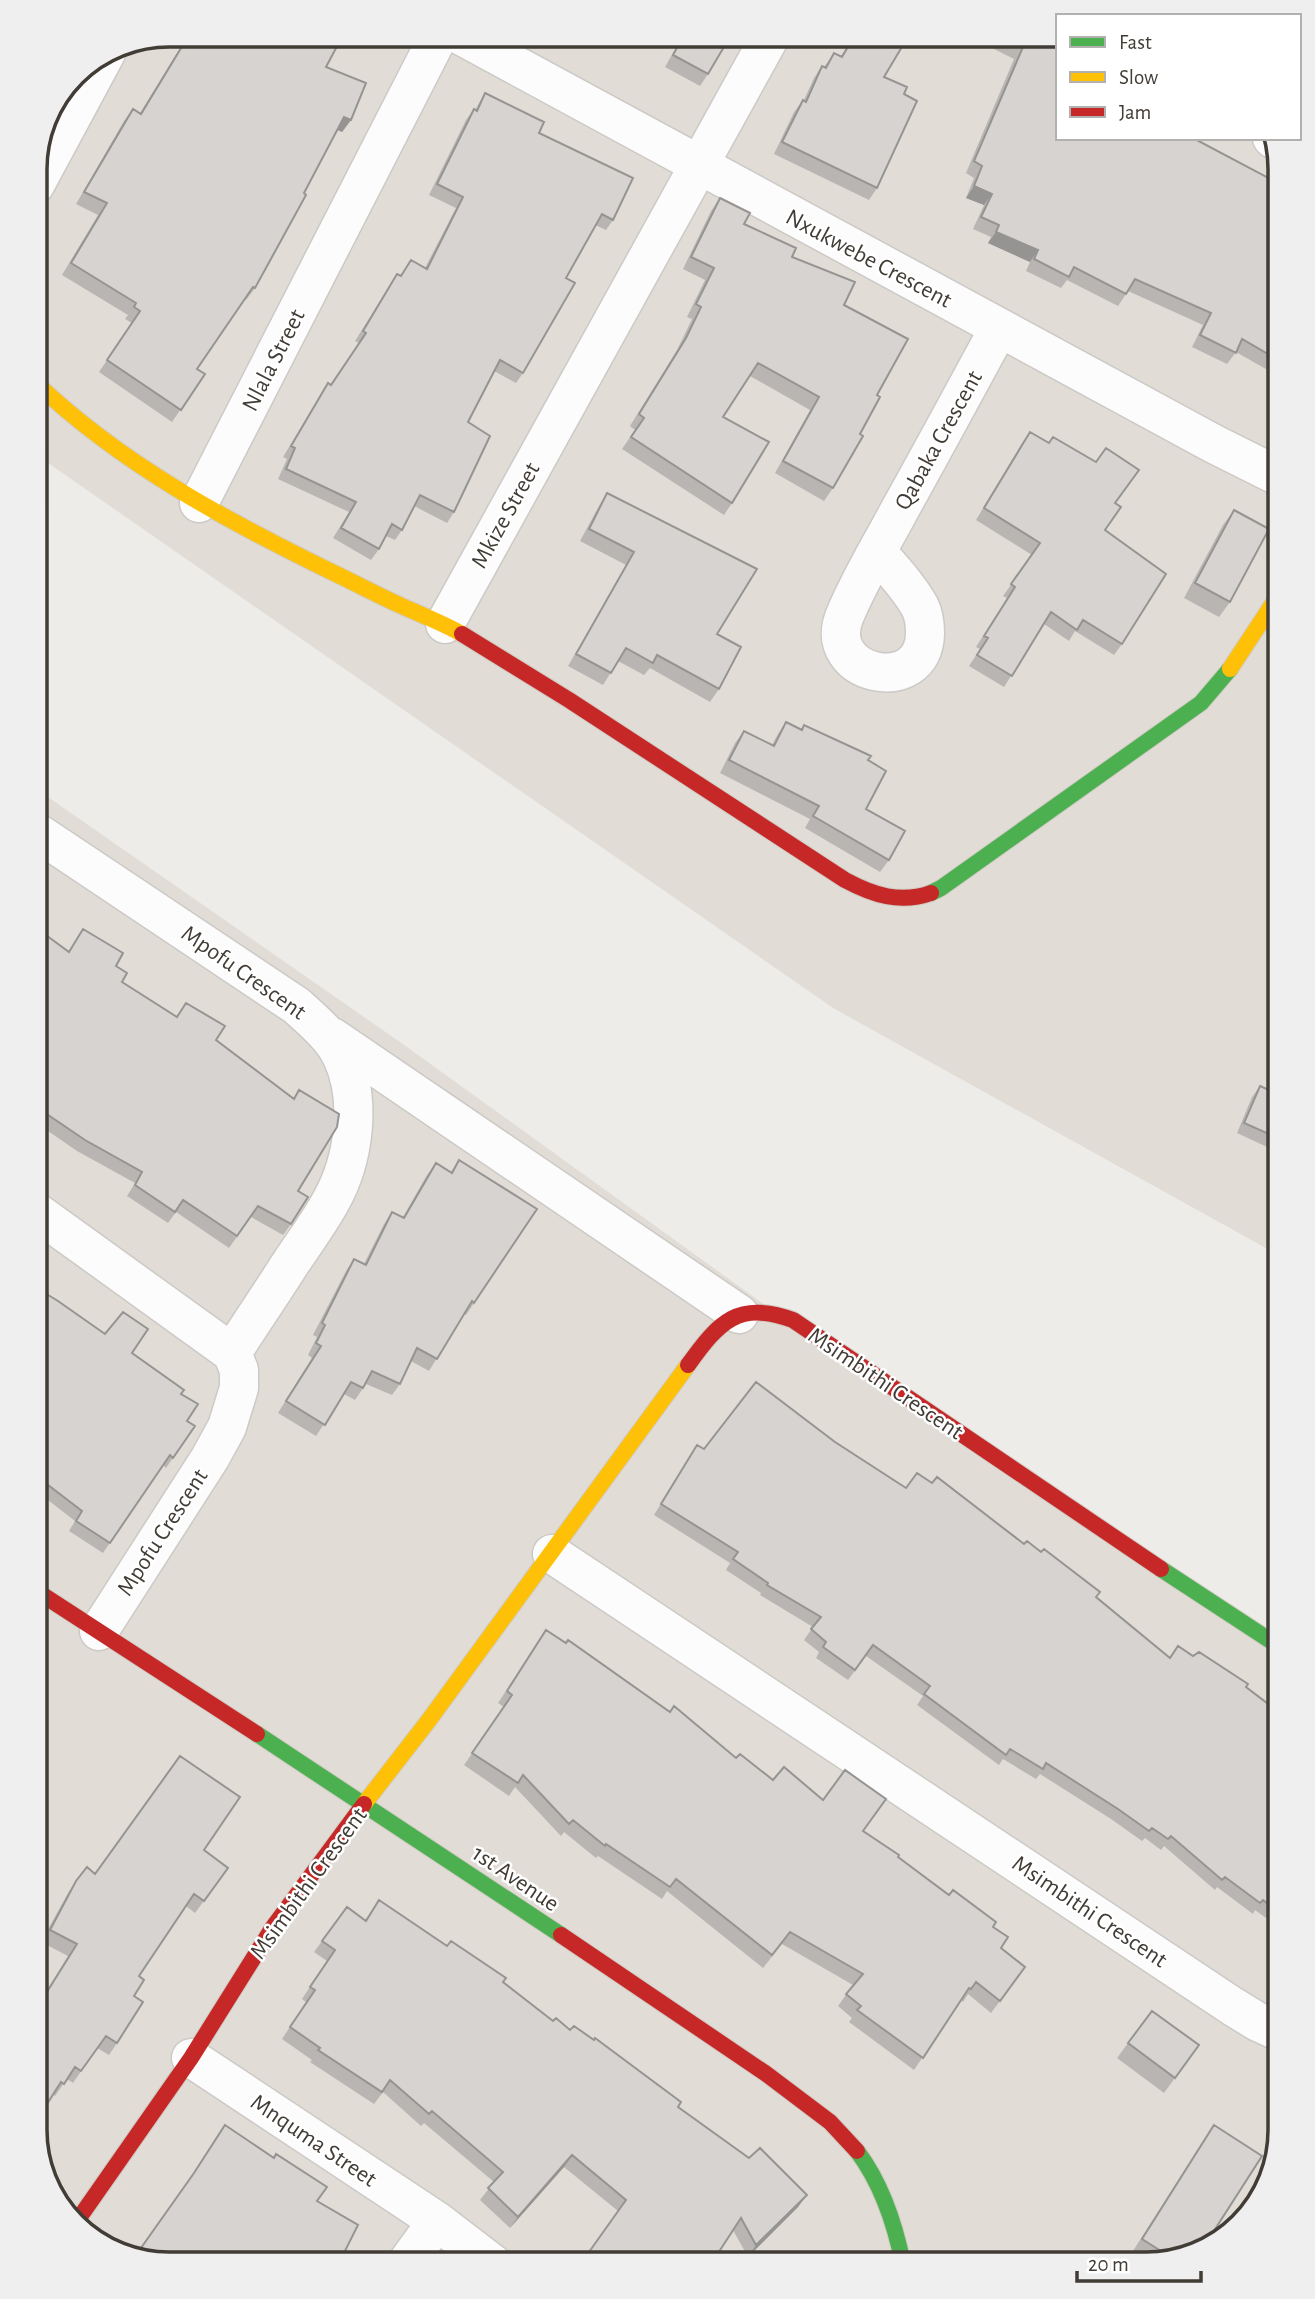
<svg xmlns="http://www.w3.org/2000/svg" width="1315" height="2299" font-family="'Alegreya Sans',sans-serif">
  <rect width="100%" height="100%" fill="#eeece9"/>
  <path fill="#e1ddd6" d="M 169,35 L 1058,35 L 1058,138 L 1273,138 L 1280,169 L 1280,1256 L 833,1008 L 35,454 L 35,161 L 118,45 Z
    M 35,788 L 400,1042 L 776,1313 L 1280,1647 L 1280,2130 L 1271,2158 L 1230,2229 L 1205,2250 L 1146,2264 L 161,2264 L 94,2241 L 49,2189 L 35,2130 Z"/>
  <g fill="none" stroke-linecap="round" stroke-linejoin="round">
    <defs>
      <path id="street" d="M 460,35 L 1214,444 L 1280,477
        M 1272,138 L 1273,139
        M 35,185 L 106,53
        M 199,503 L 439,35
        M 877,552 C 892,569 909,587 920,607 C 924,615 925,624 925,633 C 925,698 819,676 845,615 C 860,579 881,545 899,511 C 933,450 966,389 999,328
        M 445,624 L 771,35
        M 35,831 L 297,1006 C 313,1021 332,1036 342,1057 C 362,1101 354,1160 331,1201 C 319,1223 304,1243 290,1264 C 271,1294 251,1323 232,1353
        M 332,1037 L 739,1314
        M 35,1211 L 232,1353 L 239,1370 L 239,1388 L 227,1427 L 210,1458 L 99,1631
        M 552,1554 L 1232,2006 L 1258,2022 L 1280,2032
        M 191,2058 L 437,2221
        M 406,2264 L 437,2221 L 493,2264"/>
      <path id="fast" d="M 931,893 L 941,888 L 1201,703 L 1230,669
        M 1161,1569 L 1280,1647
        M 257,1734 L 561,1935
        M 857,2151 C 882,2184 895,2224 903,2264"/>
      <path id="slow" d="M 35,382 C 122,465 229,522 336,574 C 359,585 381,597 404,607 C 424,616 443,623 462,634
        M 1230,669 L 1280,593
        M 364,1804 L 429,1720 L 688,1365"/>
      <path id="jam" d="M 462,634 L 569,700 L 845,880 C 873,895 900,904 931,893
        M 688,1365 C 719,1322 738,1300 793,1320 L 1161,1569
        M 35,1590 L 257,1734
        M 561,1935 L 765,2073 L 830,2122 L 857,2151
        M 77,2221 L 191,2058 L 273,1927 L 364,1804"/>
    </defs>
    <use href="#street" stroke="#ccc9c6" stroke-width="41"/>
    <use href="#fast" stroke="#cfcbc3" stroke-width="18"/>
    <use href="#slow" stroke="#cfcbc3" stroke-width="18"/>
    <use href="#jam" stroke="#cfcbc3" stroke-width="18"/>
    <use href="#street" stroke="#fcfcfc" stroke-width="38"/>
    <use href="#fast" stroke="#4caf50" stroke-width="16"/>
    <use href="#slow" stroke="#ffc107" stroke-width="16"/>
    <use href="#jam" stroke="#c62828" stroke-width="16"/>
  </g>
  <path fill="#b8b5b3" d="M 188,35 L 343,35 L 326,67 L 351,120 L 342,132 L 337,130 L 255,288 L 246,300 L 244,299 L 197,369 L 205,374 L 172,422 L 99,372 L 132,323 L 125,319 L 128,315 L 62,275 L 98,215 L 76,204 L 124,121 L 133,109 L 140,113 Z
    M 683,35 L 731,35 L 708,74 L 700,86 L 665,67 Z
    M 854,35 L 909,35 L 884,77 L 904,94 L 877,188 L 869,200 L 774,154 L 794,112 L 803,100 L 804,100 L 814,78 L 822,66 L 824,67 L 834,53 L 841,56 Z
    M 966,35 L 1058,35 L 1058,138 L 1280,184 L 1280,377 L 1236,352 L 1227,364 L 1192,347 L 1203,325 L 1128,291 L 1118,306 L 1067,280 L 1061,288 L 1026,271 L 1030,262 L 988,243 L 991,237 L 973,229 L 984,205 L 966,198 L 974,178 L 966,173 L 1014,59 Z
    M 485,93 L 539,133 L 613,220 L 606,230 L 595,225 L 566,278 L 523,373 L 516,383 L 494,371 L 468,422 L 454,512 L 447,523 L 414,506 L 402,530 L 395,540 L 386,536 L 379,549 L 371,560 L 333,538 L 349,512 L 278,479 L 287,459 L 283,457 L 321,394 L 328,383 L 331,385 L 359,343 L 355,341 L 397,274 L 400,276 L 411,260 L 425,268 L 456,208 L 429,195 L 466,120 L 474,109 L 475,110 Z
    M 720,198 L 744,224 L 792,257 L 844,305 L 877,395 L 860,434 L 833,488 L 824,501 L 775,473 L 810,410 L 750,376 L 723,417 L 732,503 L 724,515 L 622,449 L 635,430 L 630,426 L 677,350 L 692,319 L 687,317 L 705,280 L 683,269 L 711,211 Z
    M 1030,432 L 1116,503 L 1105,530 L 1122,644 L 1114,655 L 1075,631 L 1069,641 L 1044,624 L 1004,687 L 969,666 L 980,649 L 976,647 L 1007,598 L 1003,596 L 1032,555 L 976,520 L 1022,443 Z
    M 607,493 L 717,634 L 719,689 L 710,702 L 650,668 L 644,675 L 618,661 L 603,685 L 568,666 L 626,565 L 580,541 L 599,506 Z
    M 1234,510 L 1230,602 L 1219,617 L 1184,598 L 1223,525 Z
    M 786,722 L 801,730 L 804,725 L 868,760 L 866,809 L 889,860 L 880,872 L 805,828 L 810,819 L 720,773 L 735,743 L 744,731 L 772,745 L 778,734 Z
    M 35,927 L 68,952 L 83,929 L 116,966 L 122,982 L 177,1017 L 186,1003 L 216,1040 L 298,1191 L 291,1224 L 283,1235 L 251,1217 L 229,1248 L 176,1212 L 168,1223 L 127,1196 L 135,1183 L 77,1151 L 35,1122 Z
    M 1260,1086 L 1280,1095 L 1280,1153 L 1237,1133 L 1252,1097 Z
    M 459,1160 L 474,1303 L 466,1315 L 464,1314 L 429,1371 L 411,1361 L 400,1384 L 392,1395 L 366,1384 L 355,1400 L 344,1394 L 316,1436 L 278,1413 L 312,1358 L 308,1355 L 317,1337 L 313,1335 L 346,1271 L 354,1259 L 364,1264 L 384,1224 L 392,1212 L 403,1217 L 427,1175 L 436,1163 L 451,1172 Z
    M 35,1287 L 132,1353 L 181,1394 L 187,1421 L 195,1426 L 166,1468 L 163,1465 L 103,1553 L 69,1531 L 75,1521 L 35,1490 Z
    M 835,1442 L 906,1488 L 1024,1544 L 1097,1597 L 1170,1658 L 1193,1656 L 1246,1687 L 1280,1713 L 1280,1928 L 1255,1910 L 1253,1914 L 1217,1887 L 1215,1890 L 1164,1846 L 1161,1850 L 1145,1838 L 1142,1841 L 1111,1819 L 1040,1774 L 1036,1779 L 1003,1759 L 999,1765 L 917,1705 L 923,1696 L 866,1656 L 848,1680 L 816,1658 L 819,1652 L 804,1640 L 813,1627 L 760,1595 L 761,1593 L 726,1570 L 730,1563 L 654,1515 L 697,1445 L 704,1449 Z
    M 538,1642 L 773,1780 L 823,1800 L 949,1895 L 993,1927 L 1001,1948 L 1025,1967 L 991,2013 L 968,1994 L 963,2002 L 961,2000 L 914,2070 L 849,2022 L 852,2018 L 838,2006 L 853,1985 L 782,1944 L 763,1968 L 667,1891 L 662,1899 L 598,1856 L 596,1858 L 564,1832 L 561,1836 L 515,1787 L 509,1796 L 464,1765 L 504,1707 L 498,1703 Z
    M 204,1850 L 228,1868 L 195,1913 L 186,1906 L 139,1976 L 134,1996 L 117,2043 L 109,2055 L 97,2048 L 73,2083 L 67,2079 L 55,2096 L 53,2094 L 35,2123 L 35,2009 L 68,1956 L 41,1942 L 68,1893 L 76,1881 L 95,1874 Z
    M 379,1900 L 503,1982 L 553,2021 L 570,2030 L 678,2107 L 798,2207 L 748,2257 L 733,2230 L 711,2264 L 581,2264 L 618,2211 L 564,2167 L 510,2228 L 480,2200 L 494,2182 L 424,2123 L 421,2126 L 383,2092 L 374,2104 L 310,2062 L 312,2060 L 282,2039 L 306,2002 L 302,1999 L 327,1961 L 314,1952 L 347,1907 L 365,1920 Z
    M 1128,2043 L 1199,2045 L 1164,2093 L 1117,2058 Z
    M 225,2125 L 317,2201 L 339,2264 L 161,2264 L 187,2184 Z
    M 1214,2125 L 1201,2251 L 1146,2264 L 1131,2254 Z"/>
  <path fill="#969492" d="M 344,117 L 351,120 L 342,132 L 336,129 Z
    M 974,186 L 992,194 L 984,205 L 966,198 Z
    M 996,232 L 1038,250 L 1030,262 L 988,243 Z
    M 572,2155 L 564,2167 L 510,2228 L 518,2217 Z
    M 807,2195 L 798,2207 L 748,2257 L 756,2245 Z"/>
  <path fill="#d6d3d0" stroke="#969492" stroke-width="2" d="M 189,35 L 343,35 L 326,67 L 366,83 L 351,120 L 344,117 L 304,193 L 306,195 L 255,288 L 253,287 L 197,369 L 205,374 L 181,410 L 107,360 L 140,311 L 134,307 L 136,303 L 71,263 L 107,203 L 84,192 L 133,109 L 141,114 Z
    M 684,35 L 731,35 L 708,74 L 673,55 Z
    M 855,35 L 909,35 L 884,77 L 907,87 L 904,94 L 917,101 L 877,188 L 782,142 L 803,100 L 806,102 L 822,66 L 826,68 L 834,53 L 842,57 Z
    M 998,35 L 1058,35 L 1058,138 L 1193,138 L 1280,184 L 1280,361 L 1242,339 L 1236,353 L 1200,335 L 1211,313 L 1135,279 L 1126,294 L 1074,267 L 1069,277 L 1034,259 L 1038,250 L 996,232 L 999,225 L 981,217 L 992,194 L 974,186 L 982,166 L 974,161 L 1023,47 Z
    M 485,93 L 544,122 L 539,133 L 633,178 L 613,220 L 602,214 L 566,278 L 575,283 L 523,373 L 500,360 L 468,422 L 490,436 L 454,512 L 420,495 L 402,530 L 392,524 L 379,549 L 341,528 L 356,502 L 286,469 L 295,448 L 291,446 L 328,383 L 331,385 L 366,333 L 363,331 L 397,274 L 401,276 L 411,260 L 427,269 L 463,197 L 437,184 L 474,109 L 477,111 Z
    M 720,198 L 750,213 L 744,224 L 796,248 L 792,257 L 855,282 L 844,305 L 908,339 L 877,395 L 880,397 L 860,434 L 863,436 L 833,488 L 783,461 L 819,397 L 758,363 L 723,417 L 769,442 L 732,503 L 631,437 L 644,418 L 639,414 L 686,338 L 701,307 L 696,304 L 714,268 L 691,257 Z
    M 1030,432 L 1049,443 L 1053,437 L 1096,462 L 1106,448 L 1139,470 L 1115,503 L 1121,507 L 1105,530 L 1166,574 L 1122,644 L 1083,620 L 1077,630 L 1051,612 L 1012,676 L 977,655 L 988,638 L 984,636 L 1015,587 L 1011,584 L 1040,543 L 984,508 Z
    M 607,493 L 757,569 L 717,634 L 741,647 L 719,689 L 657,655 L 653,663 L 626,648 L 611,673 L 576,654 L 634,552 L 589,529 Z
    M 1234,510 L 1269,529 L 1230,602 L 1195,583 Z
    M 786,722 L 802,730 L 804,725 L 871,756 L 868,760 L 886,771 L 866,809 L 905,831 L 889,860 L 813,816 L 819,806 L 729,760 L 744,731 L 774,746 Z
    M 35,927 L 69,952 L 83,929 L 123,953 L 116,966 L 127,973 L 122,982 L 177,1017 L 186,1003 L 225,1026 L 216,1040 L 294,1099 L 299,1090 L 339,1114 L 337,1127 L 298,1191 L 308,1197 L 291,1224 L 258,1206 L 237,1236 L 183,1200 L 175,1212 L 135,1185 L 142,1172 L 85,1140 L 35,1106 Z
    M 1260,1086 L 1280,1095 L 1280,1139 L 1244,1123 Z
    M 459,1160 L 537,1209 L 474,1303 L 472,1301 L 437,1359 L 417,1348 L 400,1384 L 372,1371 L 363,1388 L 351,1382 L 325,1425 L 286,1401 L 321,1346 L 316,1343 L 325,1325 L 322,1323 L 354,1259 L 366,1265 L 392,1212 L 404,1218 L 436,1163 L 452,1173 Z
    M 35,1287 L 58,1301 L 105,1334 L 123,1312 L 148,1329 L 132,1353 L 184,1390 L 181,1394 L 198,1404 L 187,1421 L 195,1426 L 173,1458 L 170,1455 L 110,1543 L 76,1521 L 82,1511 L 35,1475 Z
    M 756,1382 L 835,1442 L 906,1488 L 917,1473 L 932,1483 L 937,1477 L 1024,1544 L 1027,1541 L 1041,1552 L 1044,1549 L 1100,1592 L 1096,1597 L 1170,1658 L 1178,1646 L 1193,1656 L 1199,1652 L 1248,1684 L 1246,1687 L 1280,1713 L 1280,1913 L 1263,1900 L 1260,1903 L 1225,1877 L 1222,1880 L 1171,1836 L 1168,1839 L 1152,1828 L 1149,1831 L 1118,1809 L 1046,1763 L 1043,1769 L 1010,1749 L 1006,1755 L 924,1694 L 930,1686 L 873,1645 L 855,1670 L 823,1647 L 826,1642 L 811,1629 L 821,1617 L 767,1585 L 768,1583 L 733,1559 L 738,1552 L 661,1504 L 697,1445 L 704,1449 Z
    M 546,1630 L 566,1643 L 568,1640 L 670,1712 L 674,1706 L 736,1758 L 740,1754 L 773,1780 L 784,1767 L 823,1800 L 845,1770 L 886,1799 L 863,1831 L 899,1855 L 898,1857 L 949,1895 L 953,1890 L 996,1922 L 993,1927 L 1008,1937 L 1001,1948 L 1025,1967 L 1000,2001 L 976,1982 L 971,1989 L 969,1988 L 923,2058 L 857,2010 L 861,2006 L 846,1994 L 863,1974 L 790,1932 L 772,1955 L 676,1879 L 670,1887 L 606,1844 L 605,1846 L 573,1820 L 569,1824 L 523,1775 L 518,1783 L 472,1753 L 512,1695 L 507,1691 Z
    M 180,1756 L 240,1797 L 204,1850 L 228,1868 L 204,1901 L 194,1894 L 139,1976 L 144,1980 L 134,1996 L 143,2002 L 117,2043 L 106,2036 L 81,2071 L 75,2067 L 64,2084 L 61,2082 L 35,2123 L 35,2011 L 77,1944 L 50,1930 L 76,1881 L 87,1867 L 95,1874 Z
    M 379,1900 L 447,1946 L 451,1941 L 506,1978 L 503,1982 L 553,2021 L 556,2018 L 570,2030 L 574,2026 L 594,2040 L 595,2038 L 681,2102 L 678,2107 L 749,2158 L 760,2148 L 807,2195 L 756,2245 L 741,2218 L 711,2264 L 605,2264 L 589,2252 L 626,2200 L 572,2155 L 518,2217 L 488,2188 L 503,2172 L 432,2111 L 429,2114 L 390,2080 L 382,2092 L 318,2050 L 320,2048 L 290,2027 L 315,1990 L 310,1987 L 335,1950 L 322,1941 L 347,1907 L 366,1921 Z
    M 1152,2011 L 1199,2045 L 1175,2078 L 1128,2043 Z
    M 225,2125 L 274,2158 L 276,2154 L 327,2187 L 317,2201 L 358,2225 L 339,2263 L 329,2258 L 326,2264 L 161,2264 L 136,2255 L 194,2173 Z
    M 1214,2125 L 1262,2156 L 1201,2251 L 1172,2258 L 1142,2239 Z"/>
  <g text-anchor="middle" stroke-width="5" stroke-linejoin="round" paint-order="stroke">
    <g font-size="24" fill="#423c36" stroke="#fff">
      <text transform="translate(869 258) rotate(28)" y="8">Nxukwebe Crescent</text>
      <text transform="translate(273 360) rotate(-63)" y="8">Nlala Street</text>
      <text transform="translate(938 440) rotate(-61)" y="8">Qabaka Crescent</text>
      <text transform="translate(505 515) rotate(-61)" y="8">Mkize Street</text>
      <text transform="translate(244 972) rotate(35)" y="8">Mpofu Crescent</text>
      <text transform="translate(886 1383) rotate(34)" y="8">Msimbithi Crescent</text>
      <text transform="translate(162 1532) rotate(-57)" y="8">Mpofu Crescent</text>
      <text transform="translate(516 1878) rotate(34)" y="8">1st Avenue</text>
      <text transform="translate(308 1883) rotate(-54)" y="8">Msimbithi Crescent</text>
      <text transform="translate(1090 1911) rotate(34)" y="8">Msimbithi Crescent</text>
      <text transform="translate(314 2140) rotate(34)" y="8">Mnquma Street</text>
    </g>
  </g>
  <path d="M0 0H1315V2299H0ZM169 47H1146A122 122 0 0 1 1268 169V2130A122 122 0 0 1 1146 2252H169A122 122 0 0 1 47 2130V169A122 122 0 0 1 169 47Z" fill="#f0efef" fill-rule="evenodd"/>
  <path fill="none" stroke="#423c36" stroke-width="3.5" d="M169 47H1146A122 122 0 0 1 1268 169V2130A122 122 0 0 1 1146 2252H169A122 122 0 0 1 47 2130V169A122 122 0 0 1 169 47Z"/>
  <rect x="1056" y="14" width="245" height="126" fill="#ffffff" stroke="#b3b1af" stroke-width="2"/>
  <rect x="1070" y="37" width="35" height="10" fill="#4caf50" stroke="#b3b1af" stroke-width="2"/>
  <text x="1119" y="49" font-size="21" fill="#423c36">Fast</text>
  <rect x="1070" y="72" width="35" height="10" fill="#ffc107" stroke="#b3b1af" stroke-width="2"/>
  <text x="1119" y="84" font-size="21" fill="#423c36">Slow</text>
  <rect x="1070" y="107" width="35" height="10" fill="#c62828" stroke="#b3b1af" stroke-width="2"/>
  <text x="1119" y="119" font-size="21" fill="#423c36">Jam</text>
  <path d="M1077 2271v10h124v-10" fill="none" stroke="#423c36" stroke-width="3.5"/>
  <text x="1088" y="2271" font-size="21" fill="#423c36" stroke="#ffffff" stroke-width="5" paint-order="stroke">20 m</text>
</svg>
